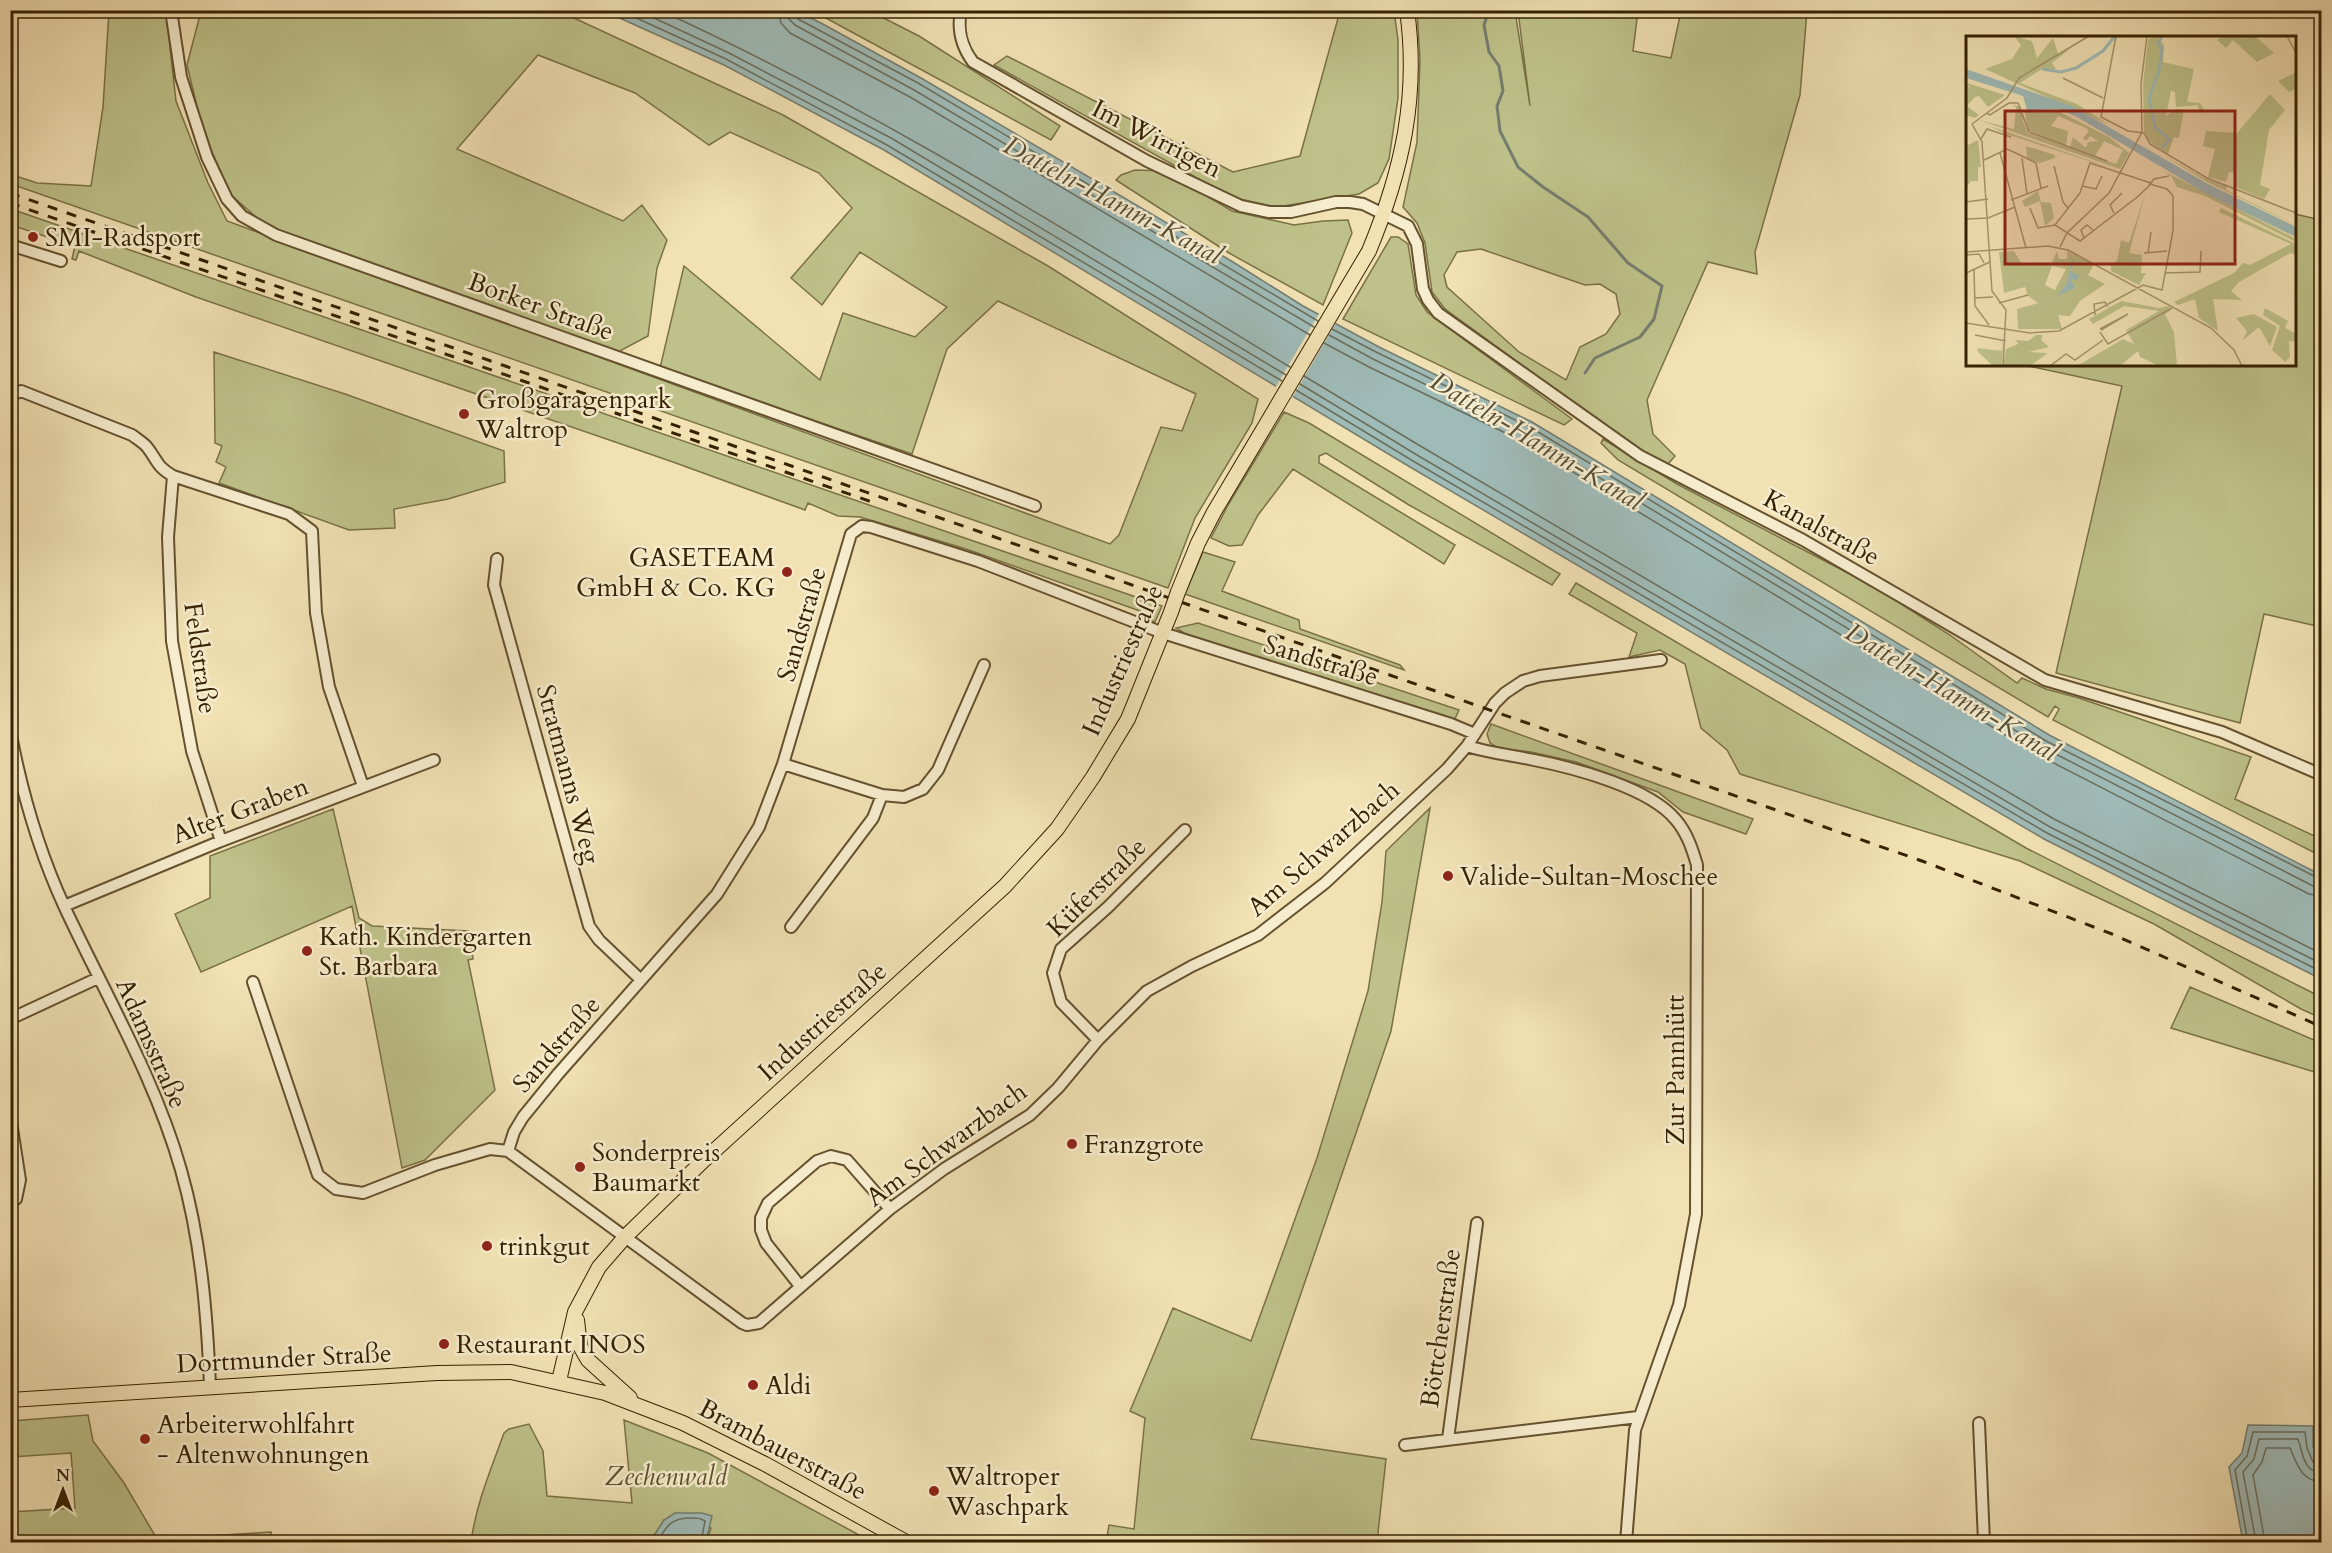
<svg xmlns="http://www.w3.org/2000/svg" width="2332" height="1553" font-family="Cardo,serif">
  <rect width="100%" height="100%" fill="#f1e1b3"/>
  <filter id="stains"><feTurbulence type="fractalNoise" baseFrequency=".00333" numOctaves="4"/><feColorMatrix values="0 0 0 0 .2 0 0 0 0 .09 0 0 0 0 .02 0 0 0 .5 -.17"/></filter>
  <radialGradient id="worn" r=".72"><stop offset=".6" stop-color="#630" stop-opacity="0"/><stop offset="1" stop-color="#630" stop-opacity=".3"/></radialGradient>
  <path fill="#bec189" stroke="#7a7146" stroke-width="1.5" fill-rule="evenodd" d="M 109,11 L 166,11 L 176,101 L 208,183 L 227,221 L 1110,544 L 1119,535 L 1161,427 L 1182,431 L 1196,394 L 998,301 L 947,349 L 912,454 L 660,368 L 684,266 L 820,380 L 843,313 L 915,337 L 947,307 L 860,252 L 822,305 L 791,278 L 852,208 L 819,173 L 730,132 L 709,145 L 635,93 L 538,55 L 457,149 L 623,221 L 642,205 L 667,240 L 657,268 L 648,336 L 618,352 L 265,225 L 231,195 L 203,131 L 187,65 L 201,11 L 559,11 L 783,115 L 1048,266 L 1258,399 L 1252,423 L 1195,518 L 1168,588 L 11,184 L 10,174 L 37,183 L 91,186 L 103,107 Z
    M 813,11 L 870,11 L 919,36 L 1060,126 L 1051,140 Z
    M 1340,11 L 1394,11 L 1398,40 L 1398,98 L 1389,159 L 1378,183 L 1359,194 L 1277,207 L 1231,197 L 994,65 L 1007,56 L 1233,172 L 1300,156 Z
    M 1417,11 L 1515,11 L 1530,106 L 1518,11 L 1638,11 L 1633,51 L 1671,58 L 1681,11 L 1807,11 L 1800,95 L 1755,252 L 1757,274 L 1708,262 L 1647,400 L 1653,434 L 1675,456 L 1668,464 L 1632,445 L 1445,309 L 1432,292 L 1425,243 L 1417,223 L 1403,207 L 1417,142 L 1420,60 ZM 1481,249 L 1585,285 L 1600,284 L 1616,294 L 1620,314 L 1606,334 L 1580,347 L 1566,380 L 1519,352 L 1447,287 L 1444,275 L 1457,252 Z
    M 1135,170 L 1165,171 L 1232,211 L 1294,225 L 1323,221 L 1348,220 L 1352,233 L 1323,305 L 1229,253 L 1116,180 L 1121,175 Z
    M 11,209 L 1162,606 L 1155,622 L 1139,618 L 1140,611 L 966,549 L 860,517 L 838,516 L 808,503 L 805,510 L 673,462 L 196,297 L 79,251 L 76,260 L 72,259 L 75,246 L 11,225 Z
    M 2295,214 L 2321,220 L 2321,627 L 2264,614 L 2240,723 L 2056,673 L 2122,386 L 2024,365 L 2294,364 Z
    M 1391,237 L 1398,237 L 1408,244 L 1416,295 L 1427,312 L 1572,419 L 1564,425 L 1343,319 Z
    M 214,352 L 345,394 L 504,451 L 505,482 L 448,499 L 394,509 L 395,528 L 349,530 L 219,483 L 226,467 L 216,462 L 222,446 L 215,443 Z
    M 1284,412 L 1309,423 L 1560,574 L 1552,585 L 1409,505 L 1326,453 L 1319,456 L 1319,463 L 1455,545 L 1444,564 L 1293,469 L 1258,515 L 1242,545 L 1229,546 L 1211,538 L 1228,505 Z
    M 1603,439 L 1677,484 L 1873,586 L 1950,635 L 2017,683 L 2022,678 L 2046,689 L 2079,698 L 2251,757 L 2235,799 L 2321,839 L 2321,856 L 2053,720 L 2059,709 L 2055,706 L 2048,717 L 1618,460 L 1601,443 Z
    M 1203,552 L 1235,562 L 1222,591 L 1299,620 L 1300,629 L 1400,665 L 1404,670 L 1185,594 Z
    M 1576,583 L 2026,848 L 2321,997 L 2321,1018 L 2301,1009 L 2154,924 L 2020,861 L 1740,774 L 1727,750 L 1701,728 L 1685,664 L 1660,650 L 1629,657 L 1637,633 L 1569,594 Z
    M 1198,623 L 1459,710 L 1454,721 L 1192,638 L 1176,628 Z
    M 1491,724 L 1753,819 L 1746,834 L 1683,812 L 1658,792 L 1576,762 L 1531,752 L 1498,748 L 1490,743 L 1487,734 Z
    M 1430,808 L 1391,1031 L 1251,1439 L 1386,1459 L 1377,1542 L 1106,1542 L 1109,1525 L 1134,1529 L 1145,1418 L 1130,1411 L 1173,1308 L 1251,1341 L 1317,1158 L 1368,991 L 1382,902 L 1386,851 Z
    M 333,809 L 359,918 L 372,926 L 469,931 L 473,959 L 468,960 L 495,1090 L 425,1160 L 402,1168 L 352,906 L 201,972 L 175,914 L 210,898 L 210,856 Z
    M 2190,987 L 2321,1043 L 2321,1074 L 2171,1028 Z
    M 88,1415 L 93,1441 L 124,1483 L 157,1539 L 271,1532 L 272,1542 L 11,1542 L 11,1512 L 75,1508 L 71,1453 L 11,1457 L 11,1421 Z
    M 624,1420 L 708,1453 L 872,1542 L 706,1542 L 711,1528 L 664,1520 L 650,1542 L 471,1542 C 476,1504 491,1469 504,1433 L 509,1429 L 529,1424 L 543,1451 L 547,1496 L 632,1503 Z"/>
  <path fill="#9fbbb8" stroke="#757d6f" stroke-width="1.5" d="M 604,11 L 796,11 L 821,23 L 921,78 L 1233,262 L 1303,306 L 1379,347 L 1532,422 L 2051,736 L 2321,875 L 2321,979 L 2044,839 L 1410,467 L 884,150 L 724,65 Z
    M 2248,1425 L 2313,1426 L 2313,1446 L 2319,1460 L 2321,1461 L 2321,1542 L 2243,1542 L 2229,1467 L 2242,1453 Z
    M 675,1513 L 702,1513 L 712,1516 L 706,1542 L 650,1542 L 664,1520 Z"/>
  <path fill="#f1e1b3" d="M 1320,312 L 1337,321 L 1292,398 L 1275,388 Z"/>
  <g fill="none" stroke-linecap="round" stroke-linejoin="round">
    <path stroke="#6a6e5d" stroke-width="1.5" d="M 619,10 L 726,59 L 887,145 L 1282,381
      M 637,10 L 729,53 L 891,138 L 1286,375
      M 659,10 C 879,110 1084,242 1290,367
      M 778,10 L 781,23 L 790,33 L 910,97 L 1310,335
      M 787,10 L 789,19 L 795,25 L 914,90 L 1314,327
      M 795,10 L 798,19 L 918,83 L 1318,321
      M 1332,329 L 1376,352 L 1530,427 L 2048,742 L 2322,880
      M 1329,335 L 1373,359 L 1526,433 L 2044,748 L 2313,886 L 2322,887
      M 1324,343 L 1369,367 L 1522,441 L 2040,756 L 2309,894 L 2322,896
      M 1304,376 L 1422,447 L 2054,819 L 2322,954
      M 1300,384 L 1417,455 L 2050,827 L 2322,964
      M 1296,390 L 1413,461 L 2047,833 L 2322,972
      M 657,1542 C 667,1526 670,1518 691,1518 C 697,1518 700,1518 705,1521 L 701,1542
      M 2248,1542 L 2235,1470 L 2247,1456 L 2253,1432 L 2305,1432 L 2307,1448 L 2313,1462 L 2322,1466
      M 2256,1542 L 2243,1472 L 2254,1459 L 2259,1439 L 2298,1439 C 2303,1453 2303,1472 2322,1473
      M 2265,1542 L 2253,1475 L 2262,1462 L 2266,1448 L 2290,1448 C 2297,1464 2301,1481 2322,1482"/>
    <path stroke="#757d6f" stroke-width="3" d="M 1489,10 L 1484,25 L 1489,52 L 1499,66 L 1503,91 L 1497,106 L 1500,131 L 1518,167 L 1543,187 L 1588,217 L 1628,263 L 1662,286 L 1654,319 L 1640,337 L 1595,358 L 1585,373"/>
    <defs>
      <path id="minor" d="M 171,10 L 181,77 L 207,157 L 227,199 L 242,216 L 276,235 L 1035,506
        M 961,10 C 957,30 961,46 973,62 L 1147,161 L 1241,206 L 1269,212 L 1291,212 L 1336,202 L 1350,202 L 1363,204 L 1408,226 L 1417,244 L 1423,289 L 1428,300 L 1438,313 L 1640,456 L 1803,540 L 2045,680 L 2222,732 L 2322,775
        M 10,245 L 61,261
        M 10,396 L 21,391 L 132,435 C 137,439 144,443 147,447 C 158,461 156,466 173,476 L 289,514 L 312,531 L 316,613 L 329,687 L 363,786
        M 173,476 L 168,537 L 172,641 L 192,751 L 221,841
        M 497,559 L 494,585 L 589,926 L 599,940 L 641,980
        M 10,730 C 21,789 40,854 65,908 C 105,994 155,1078 181,1170 C 201,1240 207,1313 210,1386
        M 1475,734 L 1451,724 L 1163,633 L 978,561 L 871,527 L 862,526 L 851,534 L 783,764 L 759,827 L 717,894 L 558,1074 L 523,1117 L 514,1132 L 508,1151 L 742,1323 L 747,1325 L 759,1323 L 890,1209 L 944,1169 L 1030,1115 L 1058,1088 L 1098,1040 L 1147,991 L 1192,966 L 1258,935 L 1325,883 L 1447,769 L 1467,746 L 1495,703 L 1505,693 L 1523,681 L 1540,676 L 1661,660
        M 1467,746 C 1489,753 1511,755 1534,760 C 1575,768 1650,788 1676,820 C 1687,833 1692,848 1697,865 L 1696,1214 L 1679,1305 L 1635,1430 L 1626,1542
        M 783,764 L 882,795 L 904,797 L 923,789 L 938,770 L 984,665
        M 64,906 L 221,841 L 434,760
        M 791,927 L 873,818 L 882,795
        M 253,982 L 318,1175 L 336,1189 L 363,1193 L 435,1165 L 490,1149 L 508,1151
        M 10,1019 L 98,978
        M 1098,1040 L 1061,1002 L 1053,973 L 1061,949 L 1108,907 L 1185,830
        M 10,1115 L 20,1180 L 16,1199
        M 800,1286 L 766,1243 L 761,1230 L 761,1218 L 768,1203 L 817,1161 L 831,1156 L 847,1160 L 890,1209
        M 1979,1423 L 1984,1542
        M 1448,1439 L 1477,1223
        M 1405,1445 L 1638,1417"/>
      <path id="major" d="M 1178,592 L 1198,543 L 1214,512 L 1369,251 C 1402,171 1419,97 1407,10
        M 577,1320 L 580,1346 L 588,1360 L 630,1398
        M 559,1381 L 575,1312 L 599,1267 L 625,1237 L 703,1161 L 1005,886 L 1057,829 L 1093,777 L 1128,719 L 1171,612
        M 10,1400 L 437,1373 L 511,1372 L 605,1393 L 683,1423 L 765,1464 L 906,1542"/>
    </defs>
    <use href="#minor" stroke="#65512e" stroke-width="14"/>
    <use href="#major" stroke="#362102" stroke-width="16"/>
    <use href="#minor" stroke="#f6ecce" stroke-width="10"/>
    <use href="#major" stroke="#f1e1b3" stroke-width="14"/>
    <path stroke="#362102" stroke-width="3" stroke-dasharray="10 10" stroke-linecap="butt" d="M 10,193 L 1922,861 L 2112,934 L 2322,1027
      M 10,203 L 872,502"/>
    <defs>
      <path id="major-bridge" d="M 1171,612 L 1178,592"/>
    </defs>
    <use href="#major-bridge" stroke="#362102" stroke-width="16" stroke-linecap="butt"/>
    <use href="#major-bridge" stroke="#f1e1b3" stroke-width="14"/>
  </g>
  <g fill="#8f2418" stroke="#f6ecce" stroke-width="2">
    <circle cx="33" cy="237" r="6"/>
    <circle cx="464" cy="414" r="6"/>
    <circle cx="787" cy="572" r="6"/>
    <circle cx="1448" cy="876" r="6"/>
    <circle cx="307" cy="951" r="6"/>
    <circle cx="1072" cy="1144" r="6"/>
    <circle cx="580" cy="1167" r="6"/>
    <circle cx="487" cy="1246" r="6"/>
    <circle cx="444" cy="1344" r="6"/>
    <circle cx="753" cy="1385" r="6"/>
    <circle cx="145" cy="1439" r="6"/>
    <circle cx="934" cy="1491" r="6"/>
  </g>
  <g text-anchor="middle" stroke-width="5" stroke-linejoin="round" paint-order="stroke">
    <g font-size="26" fill="#362102" stroke="#f6ecce">
      <text transform="translate(1157 138) rotate(27)" y="9">Im Wirrigen</text>
      <text transform="translate(541 306) rotate(20)" y="9">Borker Straße</text>
      <text transform="translate(1822 527) rotate(29)" y="9">Kanalstraße</text>
      <text transform="translate(801 624) rotate(-74)" y="9">Sandstraße</text>
      <text transform="translate(201 658) rotate(82)" y="9">Feldstraße</text>
      <text transform="translate(1122 660) rotate(-66)" y="9">Industriestraße</text>
      <text transform="translate(1321 660) rotate(17)" y="9">Sandstraße</text>
      <text transform="translate(569 774) rotate(75)" y="9">Stratmanns Weg</text>
      <text transform="translate(240 810) rotate(-21)" y="9">Alter Graben</text>
      <text transform="translate(1323 848) rotate(-41)" y="9">Am Schwarzbach</text>
      <text transform="translate(1096 887) rotate(-45)" y="9">Küferstraße</text>
      <text transform="translate(822 1021) rotate(-42)" y="9">Industriestraße</text>
      <text transform="translate(152 1043) rotate(66)" y="9">Adamsstraße</text>
      <text transform="translate(556 1044) rotate(-49)" y="9">Sandstraße</text>
      <text transform="translate(1675 1070) rotate(-90)" y="9">Zur Pannhütt</text>
      <text transform="translate(946 1144) rotate(-36)" y="9">Am Schwarzbach</text>
      <text transform="translate(1440 1328) rotate(-82)" y="9">Böttcherstraße</text>
      <text transform="translate(284 1358) rotate(-3)" y="9">Dortmunder Straße</text>
      <text transform="translate(783 1449) rotate(28)" y="9">Brambauerstraße</text>
    </g>
    <g font-size="26" fill="#362102" stroke="#f6ecce" text-anchor="start">
      <text x="45" y="246">SMI-Radsport</text>
      <text x="476" y="408">Großgaragenpark<tspan x="476" dy="30">Waltrop</tspan></text>
      <text x="775" y="566" text-anchor="end">GASETEAM<tspan x="775" dy="30">GmbH &amp; Co. KG</tspan></text>
      <text x="1460" y="885">Valide-Sultan-Moschee</text>
      <text x="319" y="945">Kath. Kindergarten<tspan x="319" dy="30">St. Barbara</tspan></text>
      <text x="1084" y="1153">Franzgrote</text>
      <text x="592" y="1161">Sonderpreis<tspan x="592" dy="30">Baumarkt</tspan></text>
      <text x="499" y="1255">trinkgut</text>
      <text x="456" y="1353">Restaurant INOS</text>
      <text x="765" y="1394">Aldi</text>
      <text x="157" y="1433">Arbeiterwohlfahrt<tspan x="157" dy="30">- Altenwohnungen</tspan></text>
      <text x="946" y="1485">Waltroper<tspan x="946" dy="30">Waschpark</tspan></text>
    </g>
    <g font-size="26" font-style="italic" fill="#5f512a" stroke="#f6ecce">
      <text x="666" y="1485">Zechenwald</text>
    </g>
    <g font-size="27" font-style="italic" fill="#564f39" stroke="#f6ecce">
      <text transform="translate(1113 200) rotate(28)" y="9">Datteln-Hamm-Kanal</text>
      <text transform="translate(1537 441) rotate(31)" y="9">Datteln-Hamm-Kanal</text>
      <text transform="translate(1952 692) rotate(31)" y="9">Datteln-Hamm-Kanal</text>
    </g>
  </g>
  <g transform="translate(1966 36)">
    <rect width="330" height="330" fill="#f1e1b3"/>
    <path d="M 48,0 L 66,5 L 71,22 L 87,2 L 92,18 L 104,13 L 86,27 L 90,33 L 76,33 L 54,47 L 111,68 L 143,89 L 19,33 L 46,23 L 55,9 ZM 191,0 L 198,9 L 197,26 L 228,33 L 221,66 L 234,67 L 238,74 L 233,74 L 232,69 L 210,71 L 209,56 L 205,55 L 200,80 L 209,73 L 218,74 L 213,102 L 208,101 L 202,118 L 182,105 L 178,95 L 177,49 L 182,3 ZM 256,0 L 289,0 L 308,17 L 291,26 L 267,4 L 260,12 L 251,4 ZM 329,37 L 330,53 L 323,56 L 312,45 ZM 0,47 L 6,57 L 1,47 L 39,59 L 22,71 L 13,60 L 9,61 L 1,70 L 13,79 L 9,82 L 0,79 ZM 304,58 L 319,74 L 303,94 L 294,149 L 304,153 L 298,163 L 269,151 L 270,137 L 263,136 L 260,146 L 242,141 L 249,113 L 237,110 L 240,95 L 271,97 ZM 45,68 L 55,71 L 57,85 L 62,97 L 150,128 L 157,114 L 138,105 L 129,120 L 104,111 L 107,101 L 120,112 L 122,106 L 132,105 L 124,100 L 120,105 L 117,102 L 123,95 L 120,92 L 92,80 L 85,90 L 102,95 L 100,110 L 62,94 L 59,76 L 92,75 L 143,101 L 163,117 L 154,133 L 13,84 L 48,93 L 50,71 ZM 24,90 L 154,135 L 40,98 ZM 12,104 L 15,131 L 12,131 L 12,145 L 5,145 L 0,152 L 0,110 ZM 60,110 L 89,119 L 89,122 L 74,127 L 61,123 ZM 197,119 L 238,142 L 261,150 L 260,154 L 330,189 L 241,146 ZM 194,133 L 330,203 L 330,206 L 239,160 L 211,151 L 205,140 ZM 72,155 L 75,166 L 85,167 L 88,182 L 79,190 L 74,165 L 59,171 L 56,165 ZM 180,155 L 163,217 L 176,219 L 175,237 L 180,237 L 173,249 L 145,235 L 145,228 L 151,225 L 155,204 L 163,207 ZM 255,172 L 330,208 L 330,219 L 324,217 L 273,246 L 265,255 L 276,264 L 247,263 L 252,295 L 233,282 L 229,263 L 212,269 L 208,266 L 268,237 L 277,227 L 284,229 L 325,208 L 253,176 ZM 48,215 L 55,227 L 66,229 L 85,229 L 91,215 L 93,223 L 101,223 L 101,215 L 128,228 L 122,239 L 139,248 L 114,265 L 104,280 L 92,279 L 96,293 L 52,293 L 51,273 L 72,267 L 62,260 L 59,251 L 38,257 L 33,216 ZM 86,230 L 100,233 L 89,254 L 79,249 ZM 155,265 L 193,272 L 203,270 L 204,275 L 199,278 L 208,296 L 211,330 L 193,330 L 174,321 L 172,315 L 154,330 L 111,330 L 157,303 L 168,308 L 160,294 L 193,275 L 158,270 L 127,288 L 123,283 ZM 299,272 L 322,285 L 319,292 L 330,298 L 330,306 L 323,305 L 324,321 L 319,326 L 306,314 L 314,290 L 297,279 ZM 288,278 L 311,291 L 304,310 L 293,291 L 277,304 L 281,295 L 270,282 ZM 70,299 L 77,299 L 75,304 L 83,311 L 63,316 L 82,317 L 64,330 L 37,330 L 40,313 L 52,308 L 50,304 L 62,305 ZM 37,305 L 36,330 L 27,330 L 11,315 L 12,312 L 36,315 Z" fill="#bec189" fill-rule="evenodd"/>
    <path d="M 0,33 L 106,70 L 242,148 L 330,191 L 330,201 L 241,158 L 111,81 L 93,73 L 61,74 L 57,60 L 0,42 ZM 106,224 L 109,226 L 104,234 L 113,240 L 111,245 L 104,242 L 109,252 L 91,260 L 100,249 Z" fill="#9fbbb8"/>
    <path fill="none" stroke="#9fbbb8" stroke-width="3" d="M 76,33 L 95,36 L 110,32 L 137,15 L 149,0M 196,112 L 203,103 L 189,91 L 183,62 L 193,35 L 196,13 L 192,7 L 196,0"/>
    <path fill="none" stroke="#a6946c" stroke-width="1.5" d="M 150,0 L 135,81 L 162,95 L 178,97 L 184,108 L 241,142 L 330,177M 321,0 L 330,17M 97,42 L 137,62M 20,77 L 24,79 L 43,67 L 52,67 L 63,96 L 141,125M 6,88 L 16,106 L 26,255 L 40,274 L 37,330M 6,88 L 41,62 L 53,42 L 123,0M 15,103 L 21,93 L 45,101M 34,117 L 60,212M 56,122 L 61,158M 18,124 L 41,113 L 52,118 L 70,127 L 75,152M 88,130 L 97,166 L 102,172M 185,147 L 124,127 L 114,157 L 89,189 L 114,205 L 170,162 L 182,151 L 185,147 L 187,144 L 188,143 L 203,140M 116,150 L 130,153 L 136,140M 45,164 L 82,150M 0,166 L 22,163M 64,172 L 72,192 L 89,189M 148,177 L 144,169 L 156,157M 0,183 L 22,182 L 49,171M 118,202 L 115,194 L 121,189 L 127,194M 94,211 L 101,197 L 143,157 L 176,96 L 175,48 L 181,0M 0,216 L 82,210 L 102,214 L 245,292 L 268,314 L 276,330M 178,217 L 201,215M 182,217 L 185,196M 0,219 L 13,218 L 18,227M 8,233 L 9,270 L 23,289M 0,237 L 24,226M 199,237 L 234,236 L 235,215M 8,262 L 27,261M 33,267 L 62,259M 129,279 L 128,268 L 139,266 L 142,271M 0,287 L 64,297 L 93,295 L 177,249 L 196,254 L 207,195 L 207,160 L 201,153 L 184,148M 134,293 L 162,278 L 135,294M 134,296 L 142,308 L 206,272M 9,299 L 40,305M 84,330 L 100,318 L 109,324 L 137,304"/>
    <path fill="#8f2418" fill-opacity="0.15" stroke="#8f2418" stroke-width="3" d="M 39,75 L 269,75 L 269,228 L 39,228 Z"/>
    <rect width="330" height="330" fill="none" stroke="#362102" stroke-width="3"/>
  </g>
  <rect width="2332" height="1553" fill="none" stroke="#f1e1b3" stroke-width="36"/>
  <rect x="12" y="12" width="2308" height="1529" fill="none" stroke="#362102" stroke-width="3"/>
  <rect x="18" y="18" width="2296" height="1517" fill="none" stroke="#362102" stroke-width="1.5"/>
  <g transform="translate(63 1490)" stroke="#f6ecce" stroke-width="4.5" paint-order="stroke">
  <path d="M0-4.5L10 22L0 15L-10 22Z" fill="#362102"/>
  <text y="-9" font-size="16" font-weight="bold" text-anchor="middle" fill="#362102">N</text>
  </g>
  <rect width="100%" height="100%" filter="url(#stains)"/>
  <rect width="100%" height="100%" fill="url(#worn)"/>
</svg>
